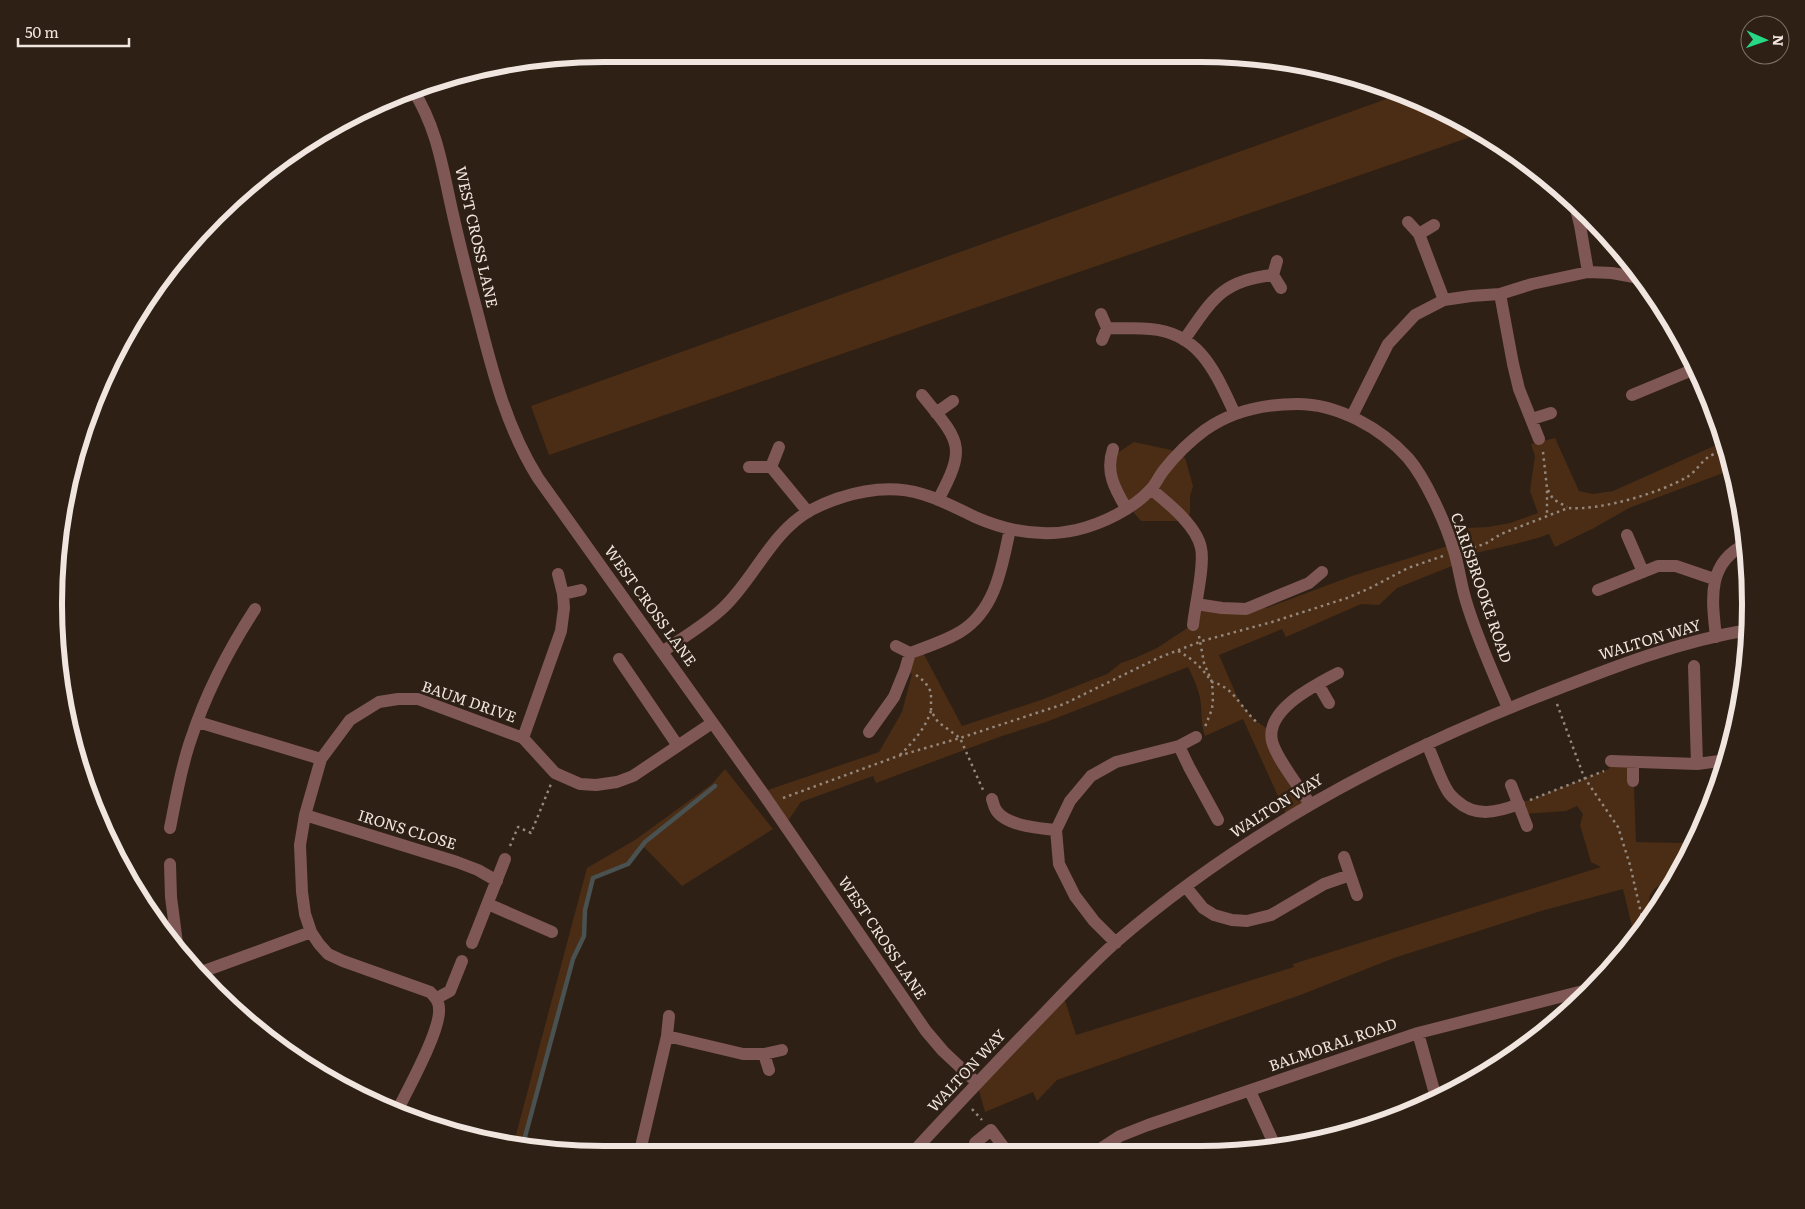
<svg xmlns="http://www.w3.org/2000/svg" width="1805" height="1209" font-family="Literata,serif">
  <rect width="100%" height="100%" fill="#2e2015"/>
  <path fill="#4a2d14" d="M 1403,93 L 1444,110 L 1479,134 L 549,455 L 531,406 Z
    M 1722,435 L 1734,469 L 1629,508 L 1594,528 L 1555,547 L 1549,534 C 1519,545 1487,549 1456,558 L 1457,564 L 1397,588 L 1379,605 L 1361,604 L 1286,637 L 1282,629 L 1219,655 L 1239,701 L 1254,720 L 1271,731 L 1310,804 L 1288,818 L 1243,719 L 1205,736 C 1201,725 1202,716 1201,705 C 1200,692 1194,679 1188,667 L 1046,722 L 1002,736 L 876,783 L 873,776 L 801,802 L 785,825 L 762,792 L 879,752 L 902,712 L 912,674 L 905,670 L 921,649 L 962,726 L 1041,700 L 1107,674 L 1121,663 L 1135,658 L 1157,648 L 1192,625 L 1196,604 L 1235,609 L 1267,608 L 1352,576 L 1451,545 L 1448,533 L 1465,528 L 1488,527 L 1510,523 L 1538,513 L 1530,491 L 1535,456 L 1531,444 L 1555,438 L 1579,491 L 1593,494 L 1613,491 L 1723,442 Z
    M 1134,442 L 1171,450 L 1185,458 L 1193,486 L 1190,496 L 1190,513 L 1186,521 L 1141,521 L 1116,492 L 1110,458 Z
    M 1611,761 L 1633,762 L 1636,842 L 1682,843 L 1696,839 L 1678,878 C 1655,885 1644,891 1651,917 L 1635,939 L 1623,889 L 1541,911 L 1394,958 L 1303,994 L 1057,1080 L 1037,1101 L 1033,1092 L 985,1112 L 977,1083 L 1063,994 L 1076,1035 L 1294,967 L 1293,964 L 1601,867 L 1591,862 L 1580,825 L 1583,814 L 1577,806 L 1566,811 L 1523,814 L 1519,804 L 1609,769 Z
    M 725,769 L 773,829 L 682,886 L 642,845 L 628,864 L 593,878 L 585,910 L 584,936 L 573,959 L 522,1148 L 513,1146 L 587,868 L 635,840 L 712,784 Z"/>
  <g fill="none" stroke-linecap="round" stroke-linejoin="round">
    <path stroke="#495151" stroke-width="4.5" d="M 522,1148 L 573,959 L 584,936 L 585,910 L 593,878 L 628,864 L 645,842 L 715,786"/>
    <path stroke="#93877e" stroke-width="2.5" stroke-dasharray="2.5 4" stroke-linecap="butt" d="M 1722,451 L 1726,446
      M 1543,452 L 1547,488 L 1547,517
      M 1548,490 L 1553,499 L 1567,507
      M 1467,549 L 1485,544 L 1501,534 L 1568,508 C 1599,511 1660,493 1687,477 C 1696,472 1701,461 1710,456 C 1715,453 1722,452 1728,451
      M 1199,636 L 1204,663 L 1212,682 L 1213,698 L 1212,709 L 1205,727
      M 1178,651 C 1193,659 1202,668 1212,682 C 1235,687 1242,711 1259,724
      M 916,675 L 925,682 L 931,692 L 931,711 L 938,722 L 960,738 L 983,790
      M 1557,704 L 1584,777 L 1618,827 L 1630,865 L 1644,926
      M 900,755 C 913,742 925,729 931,711
      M 783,798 L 898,756 L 960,738 L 1064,704 L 1158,658 L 1202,641 L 1272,622 L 1347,598 L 1370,588 L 1408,568 L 1443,556
      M 1530,800 L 1604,771
      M 510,846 L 518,827 L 531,833 L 551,784
      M 972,1109 L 982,1120"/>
    <path stroke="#7f5754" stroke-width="12" d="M 413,90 C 439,131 443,173 454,219 C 461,250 469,281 477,311 C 492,370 506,427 538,478 L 762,792 L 926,1031 L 943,1051 L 977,1083
      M 1538,173 L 1540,178 L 1566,193
      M 1574,201 L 1580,225 L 1588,272
      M 1408,222 L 1419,234 L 1444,300
      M 1419,234 L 1434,225
      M 1277,261 L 1273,275 L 1281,288
      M 1500,294 L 1513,364 L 1519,389 L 1539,439
      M 1101,314 L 1107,328 L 1102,340
      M 1107,328 C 1121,328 1136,328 1150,329 C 1201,333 1216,374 1235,414
      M 1184,340 C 1212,300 1222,280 1273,275
      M 922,395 C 959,441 968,445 938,500
      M 1632,395 L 1697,368
      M 936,413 L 953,401
      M 1352,416 L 1388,344 L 1415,315 L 1444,300 L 1471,296 L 1500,294 L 1532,284 L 1588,272 L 1612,273 L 1634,277 L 1645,281
      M 1532,419 L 1551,413
      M 1113,449 C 1105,472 1115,489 1126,508
      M 749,467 L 771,467 L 779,447
      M 771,467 L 808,512
      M 1151,489 C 1168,503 1197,526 1201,548 C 1205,565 1195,605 1193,625
      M 1627,535 L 1643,572
      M 1598,590 L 1658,566 L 1676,566 L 1714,579
      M 563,594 L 581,590
      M 1196,604 L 1222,608 L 1246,609 L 1309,583 L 1322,572
      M 1716,637 C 1712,600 1706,563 1746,544
      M 662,652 C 682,638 705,625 723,608 C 755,578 771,532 811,510 C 844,493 885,483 922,494 C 940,499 958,509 975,517 C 1007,531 1041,538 1076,530 C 1102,524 1133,509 1151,489 C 1156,484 1159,476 1164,470 C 1175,456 1190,441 1205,430 C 1233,410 1264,404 1297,404 C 1338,404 1381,428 1408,458 C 1426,479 1446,524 1454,551 C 1459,567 1461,585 1466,601 C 1477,638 1493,673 1508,708
      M 910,653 C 927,647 945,641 960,632 C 996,610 1002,566 1010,529
      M 619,659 L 678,746
      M 1694,666 L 1697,764
      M 1318,684 L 1329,703
      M 198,722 L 321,759
      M 869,732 L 894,697 L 905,670 L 910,653 L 896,646
      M 523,738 L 561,631 L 564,608 L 563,594 L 558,574
      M 1427,744 C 1434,759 1440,780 1449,793 C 1451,796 1455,799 1457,801 C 1476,818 1498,812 1519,804
      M 1179,746 L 1189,767 L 1218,820
      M 1611,761 L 1697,764 L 1727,760
      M 1633,762 L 1633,781
      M 1511,785 L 1527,826
      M 992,799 C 993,802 994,807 996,810 C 1006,826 1039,828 1056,830
      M 1310,804 C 1300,788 1276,758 1272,741 C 1265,709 1316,685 1338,673
      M 305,815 L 457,862 L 478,870 L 497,881
      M 170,828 C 176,798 181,767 191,739 C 206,693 229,649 255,609
      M 1344,857 L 1357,895
      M 170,864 L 171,897 L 178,951
      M 1186,887 L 1203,908 L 1214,915 L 1232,920 L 1247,921 L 1271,915 L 1324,884 L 1350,875
      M 488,904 L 552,932
      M 472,943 L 505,859
      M 1116,943 L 1094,921 L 1075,896 L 1059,864 L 1056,830 L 1070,801 L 1091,776 L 1116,762 L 1179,746 L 1196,737
      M 196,974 L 311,932
      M 437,998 L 450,991 L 462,961
      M 1418,1033 L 1437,1101
      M 667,1036 L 743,1054 L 764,1054 L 782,1050
      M 764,1054 L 769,1070
      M 1250,1091 L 1276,1148
      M 396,1113 C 407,1091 441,1030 439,1009 C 439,1001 435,997 430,992 L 343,961 L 328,954 L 319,944 L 311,932 L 305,914 L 302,892 L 300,845 L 305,815 L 321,759 L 350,720 L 379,702 L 398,699 L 418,699 L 523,738 L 555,773 L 580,784 L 596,785 L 617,782 L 633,776 L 712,723
      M 975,1143 L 991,1130 L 1008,1153
      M 640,1151 L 667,1036 L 669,1016
      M 913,1152 C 953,1109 993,1066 1034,1024 C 1061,996 1087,968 1116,942 C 1241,834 1384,757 1537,697 C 1606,670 1675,642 1748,630
      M 1094,1153 L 1120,1136 L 1148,1125 L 1418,1033 L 1591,989"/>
  </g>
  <g text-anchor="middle" stroke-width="5" stroke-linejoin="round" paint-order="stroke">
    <g font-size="15" fill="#f0e6df" stroke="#2e2015">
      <text transform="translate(476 237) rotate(77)" y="5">WEST CROSS LANE</text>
      <text transform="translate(1481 588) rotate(71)" y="5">CARISBROOKE ROAD</text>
      <text transform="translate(650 606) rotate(54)" y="5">WEST CROSS LANE</text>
      <text transform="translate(1650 640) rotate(-17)" y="5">WALTON WAY</text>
      <text transform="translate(469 702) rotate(19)" y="5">BAUM DRIVE</text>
      <text transform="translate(1277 806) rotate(-32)" y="5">WALTON WAY</text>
      <text transform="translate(407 830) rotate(17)" y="5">IRONS CLOSE</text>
      <text transform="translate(882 938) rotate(56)" y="5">WEST CROSS LANE</text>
      <text transform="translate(1333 1045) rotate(-19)" y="5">BALMORAL ROAD</text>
      <text transform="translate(967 1071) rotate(-47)" y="5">WALTON WAY</text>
    </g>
  </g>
  <path d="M0 0H1805V1209H0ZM604 62H1200A542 542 0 0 1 1742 604V604A542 542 0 0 1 1200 1146H604A542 542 0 0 1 62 604V604A542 542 0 0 1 604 62Z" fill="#2e2015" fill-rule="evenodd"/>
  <path fill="none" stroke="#f0e6df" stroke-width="6" d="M604 62H1200A542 542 0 0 1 1742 604V604A542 542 0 0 1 1200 1146H604A542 542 0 0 1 62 604V604A542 542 0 0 1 604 62Z"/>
  <g transform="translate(1765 40) rotate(92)"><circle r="24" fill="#2e2015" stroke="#7c6f66"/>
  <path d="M0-4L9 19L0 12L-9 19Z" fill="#27d885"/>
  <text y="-8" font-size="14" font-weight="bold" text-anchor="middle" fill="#f0e6df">N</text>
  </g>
  <path d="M18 38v8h111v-8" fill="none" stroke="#f0e6df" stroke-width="2.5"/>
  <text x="25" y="38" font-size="15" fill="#f0e6df" stroke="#2e2015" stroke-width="4" paint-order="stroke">50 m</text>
</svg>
